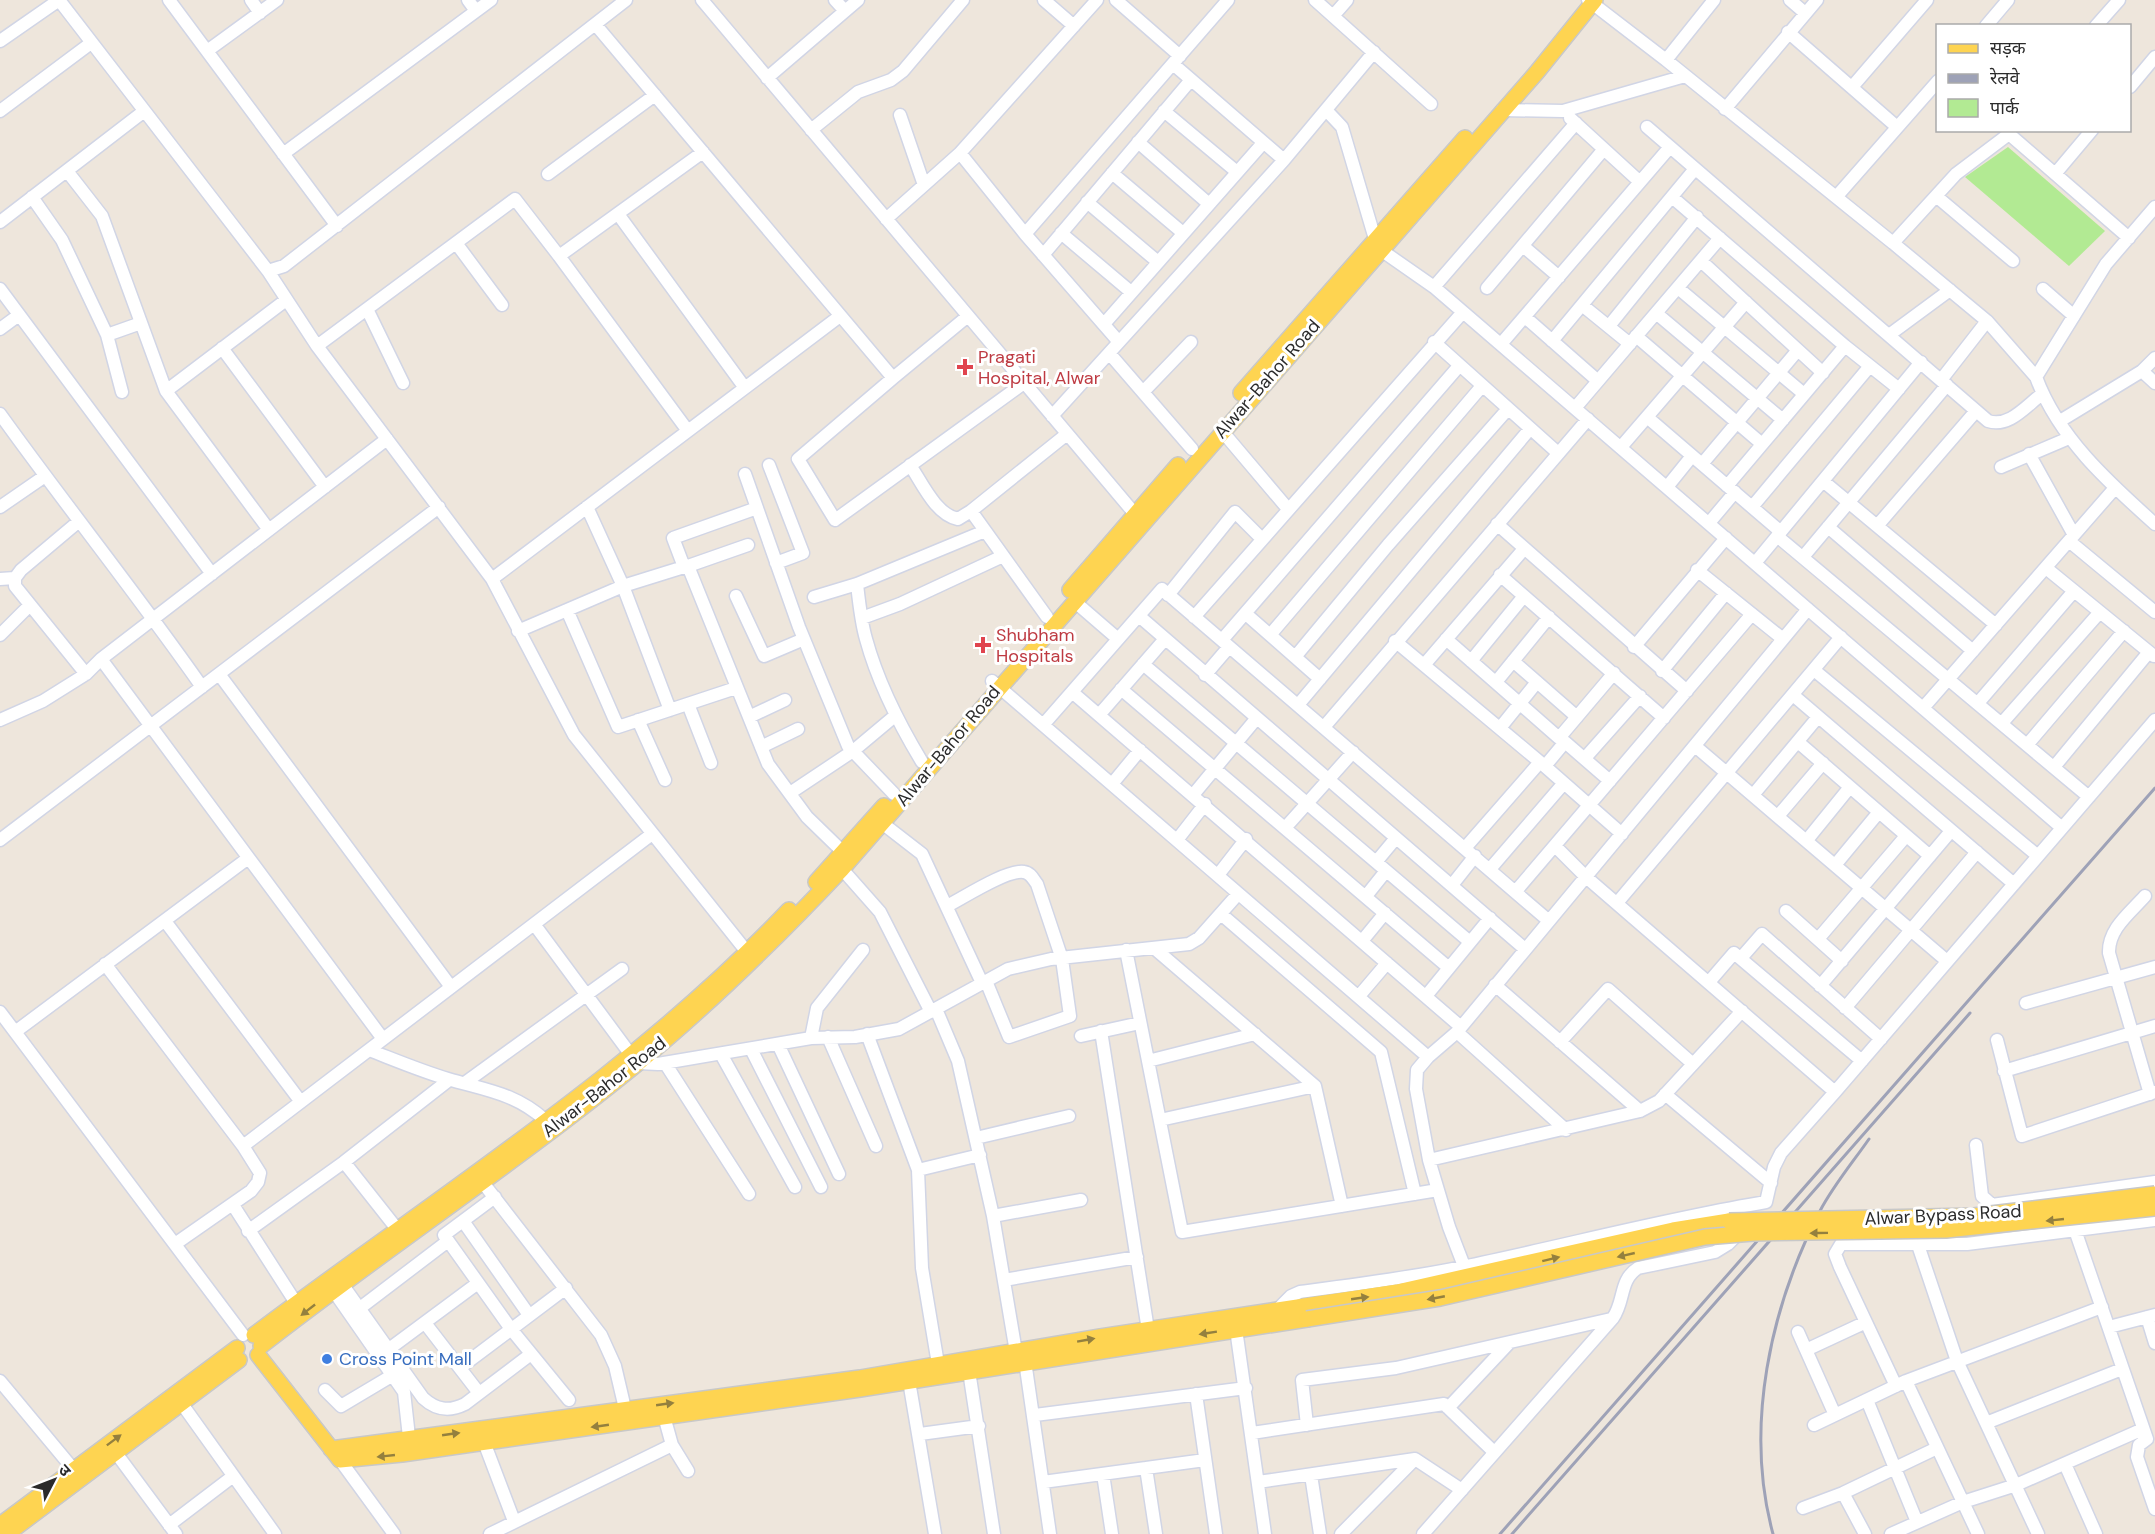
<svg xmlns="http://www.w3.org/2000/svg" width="2155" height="1534" font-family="'DM Sans','Noto Sans Devanagari',sans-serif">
  <rect width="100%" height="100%" fill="#eee6dc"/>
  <path fill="#b2ea93" d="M 2008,147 L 2105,231 L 2069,266 L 1965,177 Z"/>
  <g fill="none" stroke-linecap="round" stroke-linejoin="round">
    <defs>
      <path id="minor" d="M 59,0 L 268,271 L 284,266 L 626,0
        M 169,0 L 337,226
        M 251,0 L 260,13
        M 468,0 L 476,11
        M 702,0 L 1140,520
        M 835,0 L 845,11
        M 1044,0 L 1074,26
        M 1116,0 L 1180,56
        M 1315,0 L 1431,104
        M 1588,0 L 1666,60 L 1893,243 L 1956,174 L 2009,134 L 2129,238
        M 1790,0 L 1805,13
        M 1333,16 L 1347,0
        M 595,24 L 893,378 L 968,316
        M 1986,26 L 2008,0
        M 2096,26 L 2119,0
        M 1788,32 L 1897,127
        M 0,41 L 59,0
        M 207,51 L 277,0
        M 1666,60 L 1714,0
        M 1173,64 L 1284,160
        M 767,78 L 858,0
        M 1852,87 L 1927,0
        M 2130,87 L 2155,57
        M 1725,109 L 1817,0
        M 1326,110 L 1342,127 L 1375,239 L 1381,250 L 1434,287 L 2062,828
        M 1502,110 L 1563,111 L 1685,76
        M 0,111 L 91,43
        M 1164,111 L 1237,172
        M 900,115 L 924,185
        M 1570,118 L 1640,182
        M 1647,127 L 1988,421 C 2009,428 2026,406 2042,394
        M 811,130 L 858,92 L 891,80 L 903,71 L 963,0
        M 1138,142 L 1209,204
        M 960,153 L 1025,234 L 1119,342
        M 283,154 L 491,0
        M 67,171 L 102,216 L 166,391 L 269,530
        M 1112,173 L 1183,233
        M 548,174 L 655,95
        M 2055,174 L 2092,130
        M 1837,196 L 1938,81
        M 1936,196 L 2013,261
        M 32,197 L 62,240 L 107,335 L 122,392
        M 1672,197 L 1845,346 L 1899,389
        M 1087,202 L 1158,262
        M 2155,207 L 2106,264 L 2036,377 C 2058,437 2108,482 2155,524
        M 618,214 L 745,388
        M 886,219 L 960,153 L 1097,0
        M 0,222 L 143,112
        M 1061,233 L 1131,292
        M 1025,234 L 1228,0
        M 456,243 L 502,305
        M 1893,243 L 1987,321 L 2036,377
        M 1523,246 L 1559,277
        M 1043,255 L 1190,81
        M 559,256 L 688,431
        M 1701,261 L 1823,373
        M 268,271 L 317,346 L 492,579 L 574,735 L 747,952
        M 1434,287 L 1576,123
        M 1487,288 L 1604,149
        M 1678,288 L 1804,394
        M 0,289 L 212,574
        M 2043,289 L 2074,316
        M 1582,305 L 1630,344
        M 367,309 L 403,383
        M 1656,313 L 1783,420
        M 1525,317 L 1598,381
        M 1104,324 L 1263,143
        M 1609,326 L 1697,217
        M 0,329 L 19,315
        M 107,335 L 141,323
        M 1889,335 L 1950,290
        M 1636,336 L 1762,444
        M 1552,341 L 1694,170
        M 1434,342 L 1558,453
        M 1501,344 L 1670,147
        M 317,346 L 515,199 L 559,256 L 703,152
        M 222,348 L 325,487
        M 1109,353 L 1192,449
        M 2142,371 L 2155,383
        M 893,378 L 798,459 L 835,520 L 1024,383
        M 1941,380 L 1987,321
        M 166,391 L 286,300
        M 1143,392 L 1191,342
        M 1575,408 L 1720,238
        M 0,414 C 66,506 137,594 202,687
        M 1052,416 L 1284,160 L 1374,52
        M 1647,417 L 1781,532
        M 2060,421 L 2142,371 L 2155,358
        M 1222,431 L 1288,509
        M 1621,447 L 1746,302
        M 2029,454 L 2074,535
        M 1702,464 L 1798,350
        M 769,465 L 803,553 L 776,563
        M 910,465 C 922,483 936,515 958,519 L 971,511 L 1047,617
        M 2001,467 L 2069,438
        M 745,474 L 799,627 L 848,746 L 894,794
        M 1823,481 L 1996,625
        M 1727,486 L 1845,346
        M 1667,487 L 1692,456
        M 0,507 L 45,476
        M 587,507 L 623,586 L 670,710
        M 1752,507 L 1870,366
        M 971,511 L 1067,434
        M 78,522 L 21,570 L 15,578 L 15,586 L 86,674 L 101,659 L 387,439
        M 1709,523 L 1735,492
        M 1497,524 L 1687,691
        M 1877,526 L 1976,411
        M 1828,527 L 1973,651
        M 1777,536 L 2089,797
        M 2069,541 L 2155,612
        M 748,545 L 688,566 L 768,764 L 807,817 L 843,852
        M 1803,557 L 1947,385
        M 1755,563 L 1921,362
        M 2046,568 L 2154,656
        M 1697,570 L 1783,639
        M 1500,575 L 1664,718
        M 0,579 L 15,578
        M 492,579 L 840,316
        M 857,584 C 859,602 861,622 866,639 C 878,683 899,724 922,762
        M 1168,595 L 1235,512 L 1262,539
        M 736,596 L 764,656 L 804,639
        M 814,597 L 857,584 L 985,531
        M 1074,601 L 1118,639
        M 567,610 L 618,727 L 736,688
        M 1246,614 L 1320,679
        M 1139,616 L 1525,949
        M 1194,617 L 1463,312
        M 862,618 L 900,604 L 1003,556
        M 518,631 L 623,586 L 684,567 L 673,538 L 757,508
        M 0,635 L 29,606
        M 1270,635 L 1482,386
        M 1446,639 L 1559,738 L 1614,673
        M 1222,640 L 1459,366
        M 1395,641 L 1540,762 L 1622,834
        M 1634,647 L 1726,538
        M 1295,657 L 1388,545 L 1507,410
        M 101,659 L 383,1039
        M 1471,661 L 1524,596
        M 1513,661 L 1577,717
        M 1143,664 L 1470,942
        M 1424,665 L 1524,549
        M 1814,670 L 2038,856
        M 1662,671 L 1726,593
        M 219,674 L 451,987
        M 1205,675 L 1229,647
        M 992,681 L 1428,1057 L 1417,1070 L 1416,1089 L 1429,1160 L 1449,1227 L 1464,1266
        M 1496,682 L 1549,617
        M 1121,689 L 1449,968
        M 1072,692 L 1461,1027
        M 1793,695 L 2014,884
        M 1978,703 L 2074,591
        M 688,704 L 711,763
        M 1298,705 L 1529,430
        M 1923,708 L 2115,488
        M 1099,715 L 1165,639
        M 749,717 L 785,700
        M 0,720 L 43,701 L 86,674
        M 638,720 L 665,780
        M 2002,723 L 2100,612
        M 1043,725 L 1162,589 L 1549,921
        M 1324,727 L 1588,419
        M 1500,728 L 1537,682
        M 1798,742 L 1930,856
        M 2027,745 L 2124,631
        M 1695,746 L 1947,961
        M 761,747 L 798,729
        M 1585,758 L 1640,696
        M 1545,766 L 1565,742 L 1610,781
        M 2054,767 L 2149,652
        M 1112,784 L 1140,750
        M 790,793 L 853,751 L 896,715
        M 1193,795 L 1256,719
        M 1753,795 L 1818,717
        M 1778,816 L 1823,763
        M 882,823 L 922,854 L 982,983
        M 1285,828 L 1353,752
        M 0,840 L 439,507
        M 1177,840 L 1205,804
        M 1807,840 L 1850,787
        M 1555,846 L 1586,877 L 1835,1092
        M 1465,848 L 1540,762
        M 1376,862 L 1396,838
        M 1836,864 L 1879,812
        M 842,869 L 880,912 L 931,1012
        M 1490,869 L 1564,783
        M 1218,875 L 1246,839
        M 1452,885 L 1475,856
        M 1516,891 L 1752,614
        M 1366,896 L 1386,871
        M 2145,896 C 2130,913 2108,929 2109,953 L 2150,1094
        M 1617,903 L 1841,637
        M 947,906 C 963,898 1007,869 1024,872 C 1031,873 1033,879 1037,884 L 1062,959 L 1070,1016 L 1009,1037 L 986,981
        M 1786,911 L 1842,961
        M 1221,914 L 1381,1052 L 1415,1194
        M 165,921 L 301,1102
        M 534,924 L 631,1055
        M 1818,939 L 1906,836
        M 1362,941 L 1385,913
        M 1154,948 L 1315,1086 L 1342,1206
        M 1126,950 L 1182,1232 L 1438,1190
        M 1741,958 L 1762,934 L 1881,1039
        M 105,964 L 243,1146 L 260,1173 L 258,1182 L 251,1191 L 175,1244
        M 1709,982 L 1734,953 L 1862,1061
        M 1495,985 L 1640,1111
        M 1820,986 L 1951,831
        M 1359,996 L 1387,963
        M 1426,996 L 1490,918
        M 2026,1003 L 2155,967
        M 1845,1008 L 1977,852
        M 936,1009 L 958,1061 L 993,1216 L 1017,1358
        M 0,1012 L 243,1335
        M 1101,1031 L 1148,1330
        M 15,1032 L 247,859
        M 1457,1032 L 1566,1130
        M 867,1034 L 918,1170 L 922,1268 L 938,1364
        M 1081,1036 L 1140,1023
        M 828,1037 L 876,1146
        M 811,1038 L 817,1008 L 863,950
        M 1997,1040 L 2022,1136 L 2155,1092
        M 1560,1042 L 1608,989 L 1693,1064
        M 778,1044 L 839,1174
        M 751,1049 L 821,1187
        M 369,1050 C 395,1060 421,1071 448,1079 C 485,1090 515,1093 545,1120
        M 721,1054 L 795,1187
        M 1428,1057 L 1457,1032 L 1808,609
        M 1148,1061 L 1255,1034
        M 638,1063 L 658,1064 L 811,1038 L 855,1037 L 899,1029 L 1008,969 L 1051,959 L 1189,944 L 1199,938 L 1238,894
        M 665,1063 L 749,1194
        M 2004,1071 L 2155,1026
        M 466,1082 L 622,969
        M 1665,1094 L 1771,1183
        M 1160,1120 L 1315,1086
        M 976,1138 L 1069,1116
        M 1976,1145 L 1982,1196 L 1992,1205 L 2155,1182
        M 243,1146 L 652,834
        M 1429,1160 L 1640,1111 L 1659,1101 L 1742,1011
        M 344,1162 L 397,1229
        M 918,1170 L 980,1155
        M 477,1175 L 601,1335 L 615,1366 L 627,1417
        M 495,1197 L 444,1235 L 511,1329 L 569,1400
        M 233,1205 L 296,1303
        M 993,1216 L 1081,1200
        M 463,1221 L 529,1315
        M 2075,1230 L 2147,1439 L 2139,1445 L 2137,1457 L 2155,1509
        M 248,1231 L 344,1162 L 449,1080
        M 1918,1245 L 1957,1361 L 2038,1534
        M 1004,1280 L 1137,1257
        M 342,1284 L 423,1398 C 436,1410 449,1412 465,1404 L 531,1354
        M 333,1290 L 404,1392 L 410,1446
        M 360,1308 L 448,1241
        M 1277,1310 L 1291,1296 L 1300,1292 C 1354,1285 1409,1278 1462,1267 C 1564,1246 1664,1219 1766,1202 L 1774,1167 L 1781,1153 L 1835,1092 L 2155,720
        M 2147,1317 L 2155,1343
        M 425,1323 L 479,1393
        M 2109,1327 L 2155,1315
        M 1236,1329 L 1265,1534
        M 1798,1332 L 1835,1415
        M 389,1349 L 478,1283
        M 1806,1350 L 1864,1323
        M 1025,1361 L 1050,1534
        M 461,1367 L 566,1288
        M 969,1371 L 994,1534
        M 0,1381 L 74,1470
        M 909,1381 L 935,1534
        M 1906,1381 L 1978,1534
        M 1896,1386 L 1840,1267 L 1835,1254 L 1841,1244 L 1967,1244 L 2155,1220
        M 325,1390 L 341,1406 L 393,1375
        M 1196,1394 L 1216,1534
        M 1867,1400 L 1917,1522
        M 182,1404 L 275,1534
        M 1448,1408 L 1510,1342
        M 1035,1415 L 1246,1388
        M 664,1416 L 672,1445 L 688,1471
        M 1986,1423 L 2122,1369
        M 1307,1425 L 1302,1380 L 1396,1368 L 1611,1319
        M 1814,1425 L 1906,1381 L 2102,1307
        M 1252,1433 L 1444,1404 L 1493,1451
        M 920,1434 L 979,1426
        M 484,1442 L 514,1521
        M 116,1453 L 176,1534
        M 340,1460 L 394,1534
        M 2065,1464 L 2096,1534
        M 1146,1468 L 1156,1534
        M 1103,1474 L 1112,1534
        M 1311,1475 L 1320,1534
        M 1043,1482 L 1205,1460
        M 1258,1482 L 1415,1459 L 1462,1490
        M 1843,1493 L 1865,1534
        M 1803,1508 L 1843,1493 L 1937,1448
        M 169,1525 L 232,1477
        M 490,1534 L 672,1445
        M 1341,1534 L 1415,1459
        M 1423,1534 L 1613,1318 C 1625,1301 1619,1280 1638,1268 L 1715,1252 L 1728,1244 L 1740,1232
        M 1891,1534 L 1963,1502 L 2016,1485 L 2143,1429"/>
      <path id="major" d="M 1241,393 L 1465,138
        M 1070,590 L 1178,465
        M 816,882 L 884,806
        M 254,1335 C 435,1198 632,1075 789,910
        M 261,1346 C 385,1249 517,1162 638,1063 C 711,1003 777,938 842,869 L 1537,72 L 1595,0
        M 258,1355 L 340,1460 L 402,1454 L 860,1389 L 1307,1319
        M 331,1449 L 860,1378 L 1099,1337 L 1397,1292 L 1673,1230 L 1729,1221
        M 0,1525 L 237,1348
        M 7,1534 L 239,1360"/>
    </defs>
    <use href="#minor" stroke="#d1d5e5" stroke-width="15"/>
    <use href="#major" stroke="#c8c8c8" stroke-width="18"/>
    <use href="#minor" stroke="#fff" stroke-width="12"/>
    <use href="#major" stroke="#fed451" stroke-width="15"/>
    <path stroke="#9ea2b7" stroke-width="3" d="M 1500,1534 L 2155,788
      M 1512,1534 L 1970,1013
      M 1773,1534 C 1744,1427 1770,1308 1820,1211 C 1833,1186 1853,1162 1869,1139"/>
    <defs>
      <path id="major-bridge" d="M 1729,1221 L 1974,1216 L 2155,1194
        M 1307,1319 L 1440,1298 L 1705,1237 L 1753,1233 L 1946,1230 L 2155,1208"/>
    </defs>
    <use href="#major-bridge" stroke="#c8c8c8" stroke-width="18" stroke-linecap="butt"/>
    <use href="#major-bridge" stroke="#fed451" stroke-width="15"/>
  </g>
  <defs><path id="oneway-solid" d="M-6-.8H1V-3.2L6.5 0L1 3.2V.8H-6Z" transform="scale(1.5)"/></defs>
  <g fill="#94803e">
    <use href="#oneway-solid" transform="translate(2055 1220) rotate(174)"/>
    <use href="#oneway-solid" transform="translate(1819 1233) rotate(179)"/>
    <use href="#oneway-solid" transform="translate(1626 1255) rotate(167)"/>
    <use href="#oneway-solid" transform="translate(1551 1259) rotate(-14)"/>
    <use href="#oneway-solid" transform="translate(1360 1298) rotate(-8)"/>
    <use href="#oneway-solid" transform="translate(1436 1298) rotate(169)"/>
    <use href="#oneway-solid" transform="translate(308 1310) rotate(142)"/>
    <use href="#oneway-solid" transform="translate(1208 1333) rotate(171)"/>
    <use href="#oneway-solid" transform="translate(1086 1340) rotate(-10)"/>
    <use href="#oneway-solid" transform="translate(665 1404) rotate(-8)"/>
    <use href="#oneway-solid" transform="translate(600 1426) rotate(172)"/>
    <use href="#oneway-solid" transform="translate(451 1434) rotate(-8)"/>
    <use href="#oneway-solid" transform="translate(114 1440) rotate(-37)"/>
    <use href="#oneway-solid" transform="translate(386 1456) rotate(174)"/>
  </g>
  <g fill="#e0444e" stroke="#fff" stroke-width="2">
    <path d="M962 358h6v6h6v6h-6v6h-6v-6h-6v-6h6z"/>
    <path d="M980 636h6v6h6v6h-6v6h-6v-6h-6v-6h6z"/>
  </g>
  <circle fill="#3f7fe0" stroke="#fff" stroke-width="2" cx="327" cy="1359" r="6"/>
  <g text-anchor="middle" stroke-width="6" stroke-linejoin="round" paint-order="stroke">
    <g font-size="18" fill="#be3a42" stroke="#fff" text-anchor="start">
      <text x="978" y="363">Pragati<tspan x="978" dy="21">Hospital, Alwar</tspan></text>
      <text x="996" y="641">Shubham<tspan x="996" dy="21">Hospitals</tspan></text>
    </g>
    <g font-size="18" fill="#2b2b2b" stroke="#fff">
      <text transform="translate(1267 379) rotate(-49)" y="6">Alwar-Bahor Road</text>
      <text transform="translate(948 746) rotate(-50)" y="6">Alwar-Bahor Road</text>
      <text transform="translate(604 1087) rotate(-38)" y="6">Alwar-Bahor Road</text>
      <text transform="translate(1943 1215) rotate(-3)" y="6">Alwar Bypass Road</text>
    </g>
    <g font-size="18" fill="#366cbe" stroke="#fff" text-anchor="start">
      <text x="339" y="1365">Cross Point Mall</text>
    </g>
  </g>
  <rect x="1936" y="24" width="195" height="108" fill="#ffffff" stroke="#aaaaaa" stroke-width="1.5"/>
  <rect x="1948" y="44" width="30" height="9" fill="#fed451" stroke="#aaaaaa" stroke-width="1.5"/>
  <text x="1990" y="54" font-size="18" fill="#2b2b2b">सड़क</text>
  <rect x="1948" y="74" width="30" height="9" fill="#9ea2b7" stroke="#aaaaaa" stroke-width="1.5"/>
  <text x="1990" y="84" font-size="18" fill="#2b2b2b">रेलवे</text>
  <rect x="1948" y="99" width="30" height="18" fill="#b2ea93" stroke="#aaaaaa" stroke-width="1.5"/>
  <text x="1990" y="114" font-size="18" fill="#2b2b2b">पार्क</text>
  <g transform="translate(54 1480) rotate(48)" stroke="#ffffff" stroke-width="4.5" paint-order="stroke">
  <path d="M0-4.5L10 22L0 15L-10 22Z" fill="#2b2b2b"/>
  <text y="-9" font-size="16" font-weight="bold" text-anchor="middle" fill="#2b2b2b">उ</text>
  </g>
</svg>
